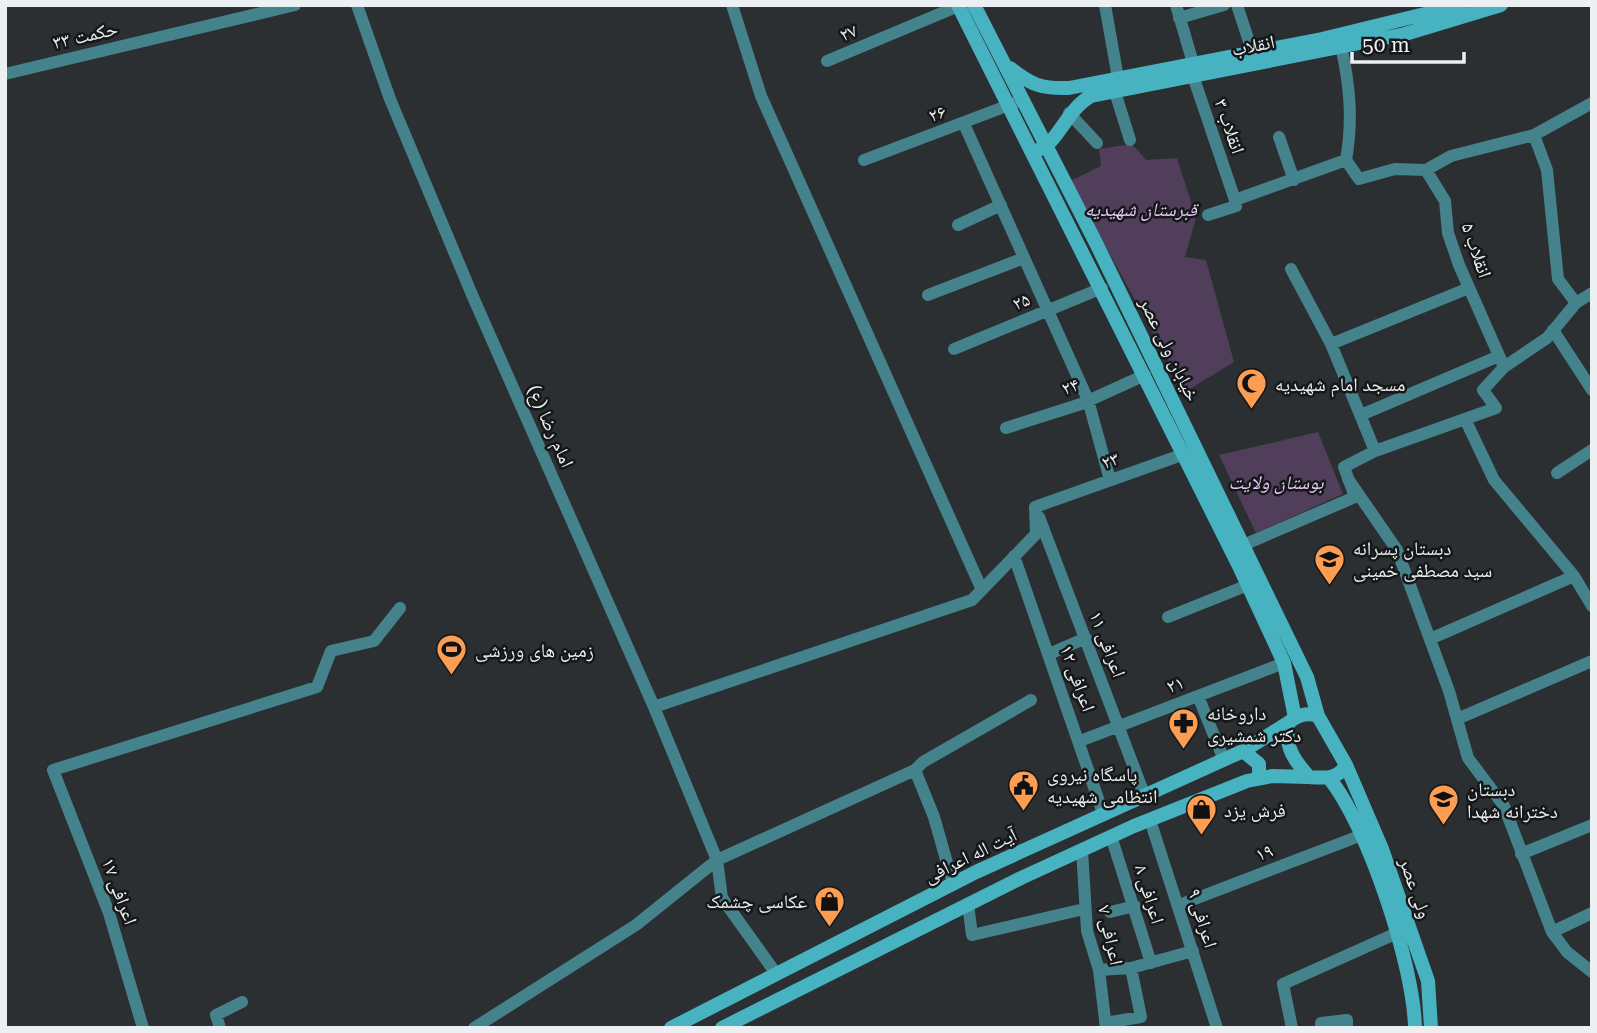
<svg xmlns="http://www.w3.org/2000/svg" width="1597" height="1033" font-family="'Roboto Serif','Noto Naskh Arabic',serif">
  <rect width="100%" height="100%" fill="#2b2f32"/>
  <path fill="#503e5b" d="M 1132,144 L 1146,160 L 1177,158 L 1196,218 L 1185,257 L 1206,260 L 1234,362 L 1185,392 L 1070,181 L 1101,166 L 1099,149 Z
    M 1318,432 L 1343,494 L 1256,533 L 1219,455 Z"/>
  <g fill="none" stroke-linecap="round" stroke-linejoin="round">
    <path stroke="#45838c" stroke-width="12" d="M 357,5 L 390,99 L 473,297 L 654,707 L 717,860 L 722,898 L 775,972
      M 732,5 L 761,96 L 982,590
      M 1105,5 L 1118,78 L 1115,92 L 1130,140
      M 1176,5 L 1193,63 L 1193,76 L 1235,200
      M 1237,5 L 1255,60
      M 1179,18 L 1224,5
      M 827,61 L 961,5
      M 5,74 L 295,5
      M 1069,113 L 1097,143
      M 964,124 L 1088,400 L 1110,480
      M 1534,135 L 1592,103
      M 1279,137 L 1294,180
      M 864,160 L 1017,102
      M 1426,170 L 1451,156 L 1534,135 L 1547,170 L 1558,279 L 1576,303 L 1547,338 L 1504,367
      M 1208,215 L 1236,206 L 1235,200 L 1346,160
      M 958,225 L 1001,205
      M 1291,269 L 1331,344 L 1375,451 L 1496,408 L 1483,390 L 1504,367 L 1459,265 L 1448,233 L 1445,201 L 1426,170 L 1395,169 L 1359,179 L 1346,160 C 1353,120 1350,86 1341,46
      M 928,295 L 1024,258
      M 1576,303 L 1592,293
      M 1553,330 L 1592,390
      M 1331,344 L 1469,288
      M 954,349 L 1102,288
      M 1361,415 L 1499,356
      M 1465,419 L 1494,480 L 1574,576 L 1592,606
      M 1006,428 L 1081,404 L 1145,375
      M 1557,473 L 1592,450
      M 1348,479 L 1397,550 L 1449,691 L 1468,758 L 1504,806 L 1552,932 L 1567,952 L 1592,972
      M 1035,507 L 1190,452
      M 1039,517 L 1144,794
      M 1234,549 L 1355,497 L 1344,467 L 1375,451
      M 1014,556 L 1103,813
      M 1168,617 L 1248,585
      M 1430,639 L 1574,576
      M 1049,654 L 1086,638
      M 1198,696 L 1224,760
      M 654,707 L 972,600 L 1036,534 L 1035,507
      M 1457,719 L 1592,661
      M 1080,741 L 1284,663
      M 915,770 L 934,817 L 953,884
      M 1150,820 L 1217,1028
      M 1111,836 L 1151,963
      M 1082,850 L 1087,931 L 1099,970 L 1106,1028
      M 1521,854 L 1592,825
      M 968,904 L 972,935 L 1084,909
      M 1179,905 L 1362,835
      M 1110,912 L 1135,906
      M 1552,932 L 1592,913
      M 1099,970 L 1131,968 L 1193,951
      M 1105,1023 L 1141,1017 L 1131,968
      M 143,1028 L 109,913 L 53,770 L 317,687 L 331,651 L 374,641 L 400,608
      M 220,1028 L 216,1015 L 242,1002
      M 474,1028 L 636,925 L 717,860 L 915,770 L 923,762 L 1031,700
      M 1292,1028 L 1283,984 L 1397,933
      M 1321,1028 L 1321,1023 L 1347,1020 L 1347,1028"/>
    <path stroke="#47b3c1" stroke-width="14" d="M 958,5 L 1239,566 L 1284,663 L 1295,718
      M 974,5 L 1096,243 L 1307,677 L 1318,716 L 1346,765 C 1338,780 1324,778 1309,777 C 1293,759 1285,747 1288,723 C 1298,715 1306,712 1318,716
      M 1010,68 C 1031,85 1042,89 1069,88 L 1322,39 L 1462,5
      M 1040,149 C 1059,141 1067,109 1091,96 L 1405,34 L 1501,5
      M 1243,751 L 1259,764 L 1259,778
      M 1346,765 L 1382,849 L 1428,981 L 1431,1028
      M 1329,778 C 1368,826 1414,966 1415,1028
      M 671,1028 L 976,872 L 1243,751 L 1288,723
      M 722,1028 L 1021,878 L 1134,826 L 1247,781 L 1272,776 L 1309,777"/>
  </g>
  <defs>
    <symbol id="mosque-pin" viewBox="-11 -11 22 30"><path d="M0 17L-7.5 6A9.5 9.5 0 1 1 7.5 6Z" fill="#fc9d54" stroke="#151718"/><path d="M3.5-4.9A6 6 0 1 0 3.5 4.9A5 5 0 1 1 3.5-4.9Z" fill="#111"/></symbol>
    <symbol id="school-pin" viewBox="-11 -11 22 30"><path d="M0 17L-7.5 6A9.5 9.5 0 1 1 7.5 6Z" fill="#fc9d54" stroke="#151718"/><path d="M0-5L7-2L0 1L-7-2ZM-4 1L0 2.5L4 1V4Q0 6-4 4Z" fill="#111"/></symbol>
    <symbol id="stadium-pin" viewBox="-11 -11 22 30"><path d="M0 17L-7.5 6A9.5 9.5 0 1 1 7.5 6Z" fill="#fc9d54" stroke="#151718"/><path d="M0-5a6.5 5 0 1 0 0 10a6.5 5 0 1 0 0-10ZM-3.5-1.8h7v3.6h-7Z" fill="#111"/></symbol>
    <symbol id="pharmacy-pin" viewBox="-11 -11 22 30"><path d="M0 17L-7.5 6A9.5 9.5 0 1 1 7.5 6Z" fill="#fc9d54" stroke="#151718"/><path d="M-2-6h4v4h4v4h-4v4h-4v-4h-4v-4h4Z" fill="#111"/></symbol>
    <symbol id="civic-pin" viewBox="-11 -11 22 30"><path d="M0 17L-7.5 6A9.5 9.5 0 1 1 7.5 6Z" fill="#fc9d54" stroke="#151718"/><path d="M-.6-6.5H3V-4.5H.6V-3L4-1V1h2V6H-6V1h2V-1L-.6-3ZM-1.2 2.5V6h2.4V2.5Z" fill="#111"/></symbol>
    <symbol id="shop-pin" viewBox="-11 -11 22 30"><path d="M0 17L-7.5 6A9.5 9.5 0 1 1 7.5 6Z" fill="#fc9d54" stroke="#151718"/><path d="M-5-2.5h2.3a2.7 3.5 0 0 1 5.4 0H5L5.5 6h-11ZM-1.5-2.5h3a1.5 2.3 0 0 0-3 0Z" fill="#111"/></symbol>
  </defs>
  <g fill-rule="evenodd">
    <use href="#mosque-pin" x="1234" y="366" width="35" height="47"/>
    <use href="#school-pin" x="1312" y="542" width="35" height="47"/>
    <use href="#stadium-pin" x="434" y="632" width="35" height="47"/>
    <use href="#pharmacy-pin" x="1166" y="706" width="35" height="47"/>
    <use href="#civic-pin" x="1006" y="768" width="35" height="47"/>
    <use href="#school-pin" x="1426" y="782" width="35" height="47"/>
    <use href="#shop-pin" x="1184" y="792" width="35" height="47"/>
    <use href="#shop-pin" x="812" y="884" width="35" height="47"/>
  </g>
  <g text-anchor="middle" stroke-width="5" stroke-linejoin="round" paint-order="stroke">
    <g font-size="19" fill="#edf0f2" stroke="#151718">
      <text transform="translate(848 32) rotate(-23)" y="7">۲۷</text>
      <text transform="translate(85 35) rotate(-13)" y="7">حکمت ۳۳</text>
      <text transform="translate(1253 45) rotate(-11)" y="7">انقلاب</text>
      <text transform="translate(937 113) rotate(-20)" y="7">۲۶</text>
      <text transform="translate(1230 126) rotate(71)" y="7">انقلاب ۳</text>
      <text transform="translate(1477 250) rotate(71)" y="7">انقلاب ۵</text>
      <text transform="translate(1021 301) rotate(-22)" y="7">۲۵</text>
      <text transform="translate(1170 349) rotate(64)" y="7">خیابان ولی عصر</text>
      <text transform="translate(1070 386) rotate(-20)" y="7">۲۴</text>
      <text transform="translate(551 426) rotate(66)" y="7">امام رضا (ع)</text>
      <text transform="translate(1110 460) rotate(-20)" y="7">۲۳</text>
      <text transform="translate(1108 644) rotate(69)" y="7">اعرافی ۱۱</text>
      <text transform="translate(1078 678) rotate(70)" y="7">اعرافی ۱۲</text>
      <text transform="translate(1175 684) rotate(-21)" y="7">۲۱</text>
      <text transform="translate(1264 852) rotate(-21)" y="7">۱۹</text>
      <text transform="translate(970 855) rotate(-26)" y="7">آیت اله اعرافی</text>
      <text transform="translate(1416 888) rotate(71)" y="7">ولی عصر</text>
      <text transform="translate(120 891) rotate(70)" y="7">اعرافی ۱۷</text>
      <text transform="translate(1150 894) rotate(73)" y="7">اعرافی ۸</text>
      <text transform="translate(1203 918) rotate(73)" y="7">اعرافی ۹</text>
      <text transform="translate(1111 935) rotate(78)" y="7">اعرافی ۷</text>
    </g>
    <g font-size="19" font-style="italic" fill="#e5c9f8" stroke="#151718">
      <text x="1141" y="216">قبرستان شهیدیه</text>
      <text x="1276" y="489">بوستان ولایت</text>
    </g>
    <g font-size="19" fill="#edf0f2" stroke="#151718" text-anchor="start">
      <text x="1275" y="391">مسجد امام شهیدیه</text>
      <text x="1353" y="555">دبستان پسرانه<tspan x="1353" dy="22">سید مصطفی خمینی</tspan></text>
      <text x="475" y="657">زمین های ورزشی</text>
      <text x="1207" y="720">داروخانه<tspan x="1207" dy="22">دکتر شمشیری</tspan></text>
      <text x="1047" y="781">پاسگاه نیروی<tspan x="1047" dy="22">انتظامی شهیدیه</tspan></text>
      <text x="1467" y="796">دبستان<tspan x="1467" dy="22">دخترانه شهدا</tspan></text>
      <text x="1224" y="817">فرش یزد</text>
      <text x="807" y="908" text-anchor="end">عکاسی چشمک</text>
    </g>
  </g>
  <rect width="1597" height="1033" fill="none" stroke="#edf0f2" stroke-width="14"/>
  <path d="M1352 52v10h112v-10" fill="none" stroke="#edf0f2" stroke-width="3.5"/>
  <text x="1362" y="52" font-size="21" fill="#edf0f2" stroke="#151718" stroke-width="5" paint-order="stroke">50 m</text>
</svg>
